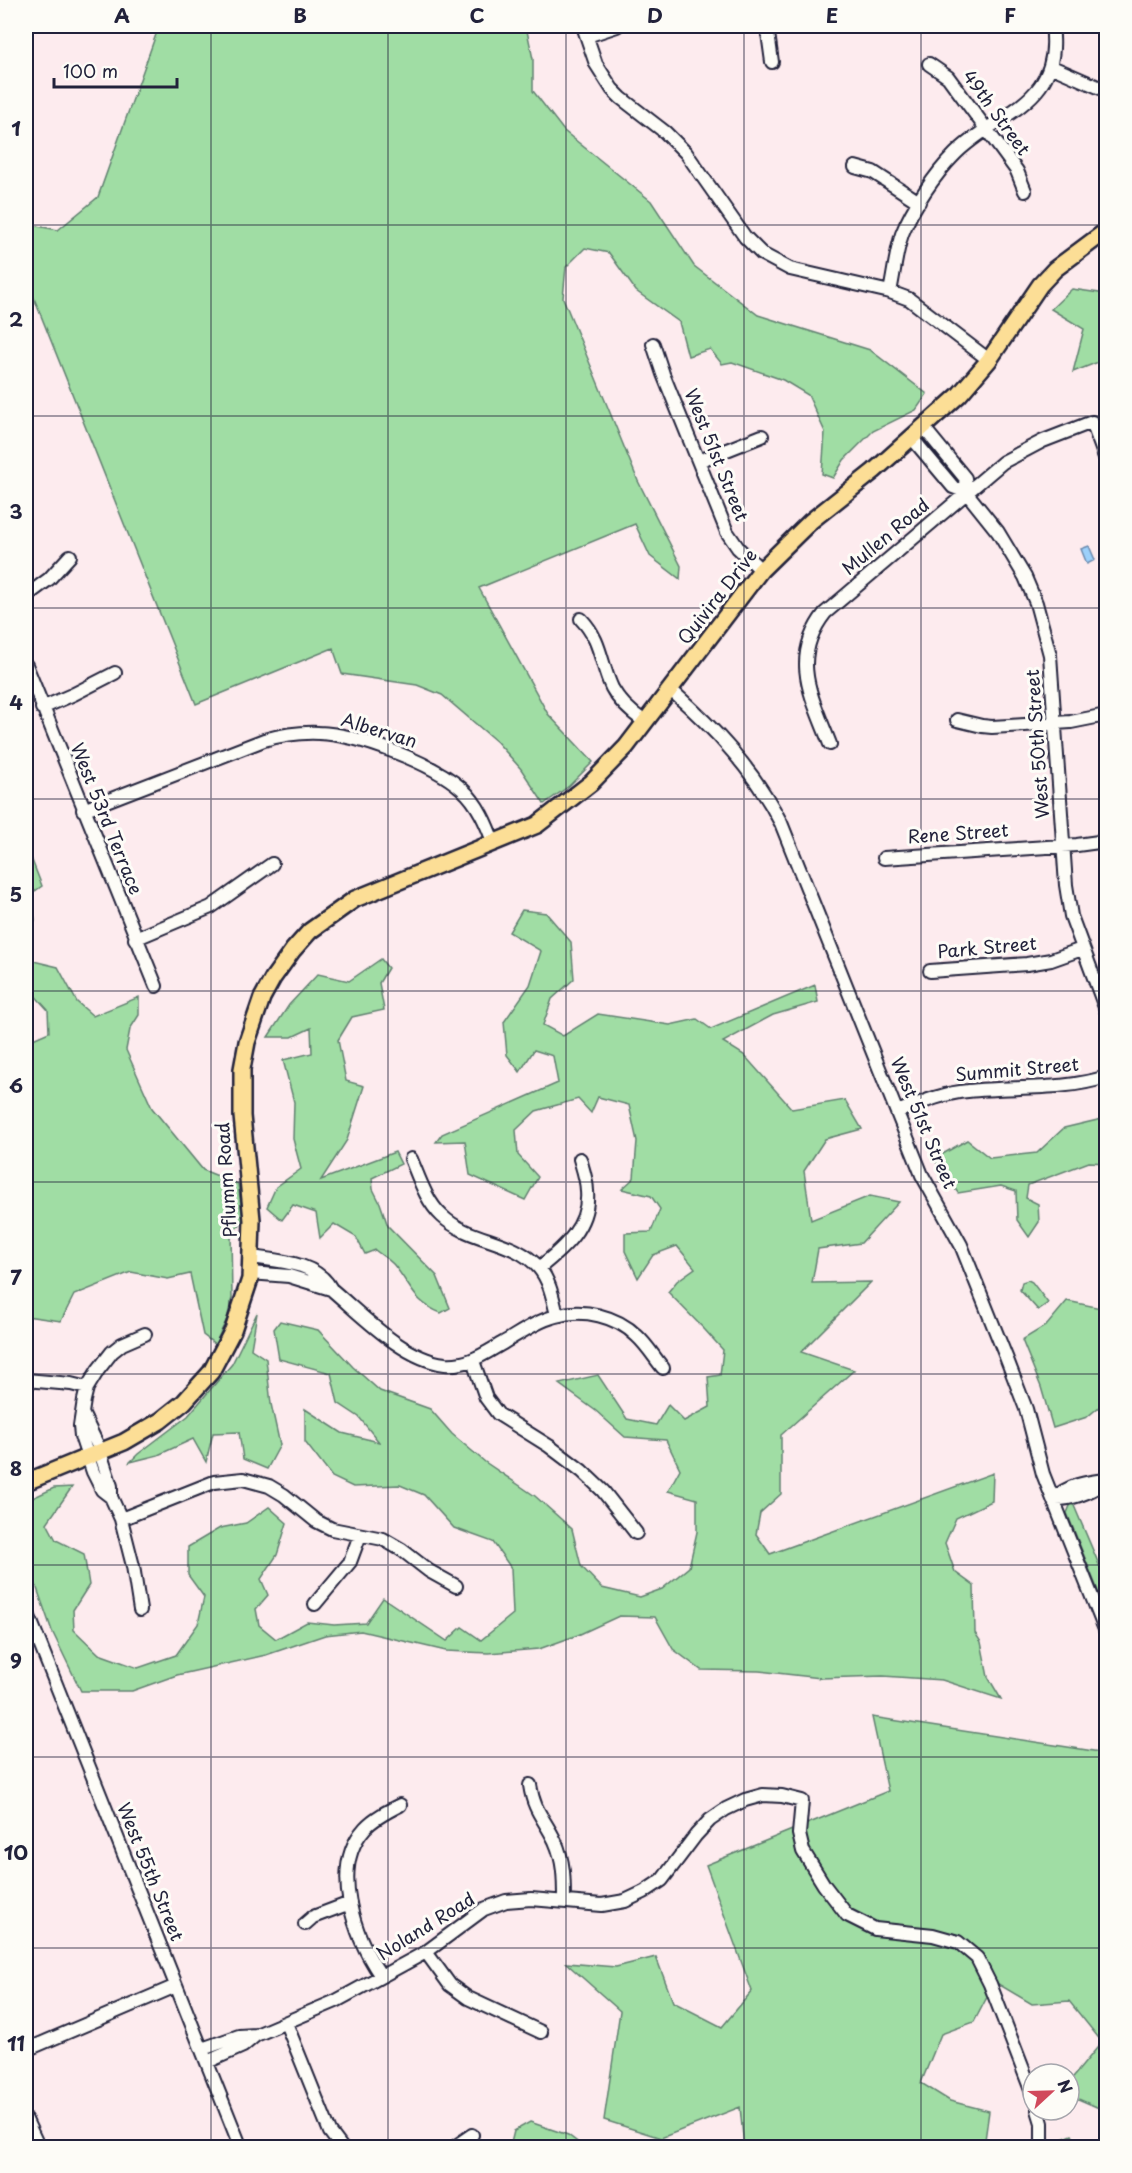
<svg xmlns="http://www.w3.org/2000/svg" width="1132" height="2173" font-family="'Playpen Sans',sans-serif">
  <rect width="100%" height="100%" fill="#fdebee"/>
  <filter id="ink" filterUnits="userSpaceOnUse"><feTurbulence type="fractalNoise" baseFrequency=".0167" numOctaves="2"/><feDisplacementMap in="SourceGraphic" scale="12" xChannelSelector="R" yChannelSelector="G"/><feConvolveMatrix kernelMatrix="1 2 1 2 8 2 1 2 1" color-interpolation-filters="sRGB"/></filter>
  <g filter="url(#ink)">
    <path fill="#a0dda4" stroke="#618070" stroke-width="1.5" d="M 159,26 L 526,26 L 533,59 L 533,91 L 564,131 L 651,201 L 694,266 L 758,315 L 870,350 L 927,394 L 916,410 L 873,431 L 844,460 L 833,478 L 822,474 L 825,432 L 808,395 L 783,380 L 732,362 L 722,364 L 710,349 L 688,356 L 679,322 L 636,291 L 609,253 L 585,248 L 566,267 L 563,298 L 638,481 L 681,566 L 680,579 L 650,556 L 635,524 L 479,588 L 548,714 L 593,762 L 569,786 L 544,804 L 521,769 L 497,742 L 442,695 L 417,685 L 342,674 L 333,648 L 196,704 L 26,278 L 26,224 L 58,230 L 98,197 Z
      M 1072,289 L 1106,294 L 1106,359 L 1073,372 L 1084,329 L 1051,309 Z
      M 26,845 L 42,886 L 31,894 L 35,920 L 27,940 L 29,960 L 58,967 L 77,1002 L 93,1016 L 139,997 L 139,1015 L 130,1029 L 126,1050 L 152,1108 L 203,1170 L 238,1184 L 243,1219 L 239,1226 L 231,1231 L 232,1298 L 227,1319 L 215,1344 L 203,1335 L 190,1274 L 168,1279 L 131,1272 L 74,1295 L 61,1321 L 26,1316 L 26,1042 L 49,1032 L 48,1010 L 30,990 L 26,991 Z
      M 522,910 L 546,913 L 571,942 L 574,979 L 552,999 L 543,1025 L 563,1036 L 598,1014 L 670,1025 L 697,1019 L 711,1029 L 815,985 L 818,1002 L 773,1015 L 723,1042 L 744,1055 L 792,1109 L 845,1100 L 862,1129 L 825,1139 L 804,1171 L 811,1220 L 870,1196 L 899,1202 L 861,1243 L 818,1249 L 812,1283 L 871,1282 L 801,1352 L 854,1370 L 781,1435 L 781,1494 L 760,1513 L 756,1534 L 770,1554 L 993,1473 L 992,1501 L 956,1518 L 945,1543 L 955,1572 L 974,1586 L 975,1633 L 981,1642 L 988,1677 L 1001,1699 L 942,1680 L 883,1676 L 821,1678 L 759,1671 L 701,1670 L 673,1649 L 655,1617 L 619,1616 L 578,1635 L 539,1649 L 488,1653 L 446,1651 L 361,1631 L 325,1635 L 266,1655 L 177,1675 L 132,1691 L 81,1691 L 52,1631 L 26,1557 L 26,1501 L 54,1488 L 72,1487 L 47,1523 L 56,1540 L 84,1554 L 89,1585 L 73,1610 L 74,1630 L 99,1654 L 138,1668 L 176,1655 L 198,1624 L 204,1597 L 188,1575 L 188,1547 L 220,1528 L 246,1523 L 269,1507 L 287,1523 L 277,1555 L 261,1579 L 268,1595 L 256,1609 L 259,1625 L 276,1639 L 307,1622 L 334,1625 L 366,1623 L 383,1598 L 447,1641 L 462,1627 L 481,1640 L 513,1614 L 511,1568 L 493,1542 L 454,1528 L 424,1495 L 400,1485 L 353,1487 L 332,1477 L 305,1442 L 305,1409 L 342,1433 L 379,1442 L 359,1417 L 338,1403 L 331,1373 L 279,1359 L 274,1329 L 280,1321 L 318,1330 L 353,1367 L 380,1391 L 430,1409 L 452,1434 L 485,1462 L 535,1496 L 572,1529 L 581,1566 L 602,1588 L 640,1597 L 662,1589 L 689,1567 L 697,1532 L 697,1499 L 668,1491 L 680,1469 L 666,1440 L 625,1437 L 596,1411 L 559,1384 L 598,1375 L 627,1419 L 656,1425 L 668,1405 L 684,1421 L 710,1407 L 708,1377 L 720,1375 L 723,1350 L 705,1330 L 668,1292 L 677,1281 L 695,1268 L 677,1246 L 653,1255 L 638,1278 L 625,1251 L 625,1233 L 651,1232 L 660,1209 L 651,1196 L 622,1189 L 634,1178 L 637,1141 L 629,1105 L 598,1097 L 591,1113 L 578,1099 L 536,1111 L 516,1130 L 518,1155 L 538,1177 L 525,1200 L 470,1175 L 465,1141 L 436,1142 L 442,1134 L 558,1083 L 553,1056 L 534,1050 L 520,1072 L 507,1055 L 504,1022 L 530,985 L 541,951 L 509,932 Z
      M 381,959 L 388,968 L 379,983 L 384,1010 L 352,1017 L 338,1040 L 346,1081 L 364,1086 L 347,1140 L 321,1180 L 395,1152 L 401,1164 L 372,1178 L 373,1189 L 380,1203 L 388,1226 L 437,1276 L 450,1308 L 441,1313 C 413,1302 412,1287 394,1265 C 389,1259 381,1255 375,1250 L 365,1254 L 356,1237 L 334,1224 L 320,1238 L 316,1213 L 293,1205 L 282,1220 L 267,1207 L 276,1187 L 301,1169 L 293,1139 L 294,1102 L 283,1060 L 312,1053 L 311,1028 L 292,1037 L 268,1037 L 289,1005 L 318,974 L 349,981 Z
      M 1106,1118 L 1106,1163 L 1089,1162 L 1028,1185 L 1026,1198 L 1038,1204 L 1039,1222 L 1029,1237 L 1017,1220 L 1016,1191 L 1001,1186 L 958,1193 L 934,1159 L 967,1140 L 990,1158 L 1037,1153 L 1064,1128 Z
      M 1028,1280 L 1032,1282 L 1048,1303 L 1038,1310 L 1020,1290 L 1022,1282 Z
      M 1067,1301 L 1106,1309 L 1106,1401 L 1087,1417 L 1053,1428 L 1041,1387 L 1022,1340 L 1047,1325 Z
      M 257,1313 L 251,1349 L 266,1359 L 271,1404 L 280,1445 L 267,1469 L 243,1459 L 239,1432 L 213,1433 L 206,1462 L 193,1439 L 158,1455 L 130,1462 L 138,1454 L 188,1416 L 232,1364 Z
      M 1072,1501 L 1106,1581 L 1106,1611 L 1067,1513 Z
      M 872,1717 L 1106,1753 L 1106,2111 L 1069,2095 L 1069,2082 L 1102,2042 L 1069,2001 L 1032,2004 L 995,1982 L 974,2022 L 941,2034 L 921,2083 L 950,2101 L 989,2111 L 984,2147 L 744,2147 L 740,2107 L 661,2138 L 604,2120 L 620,2011 L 566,1963 L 616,1967 L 656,1957 L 673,2002 L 722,2027 L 752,1991 L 706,1865 L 888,1791 Z
      M 530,2122 L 568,2135 L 584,2147 L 510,2147 L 514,2131 Z
      M 1072,2135 L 1079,2147 L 1058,2147 L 1057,2141 Z"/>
    <path fill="#9cd0fa" stroke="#6b8aae" stroke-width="1.5" d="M 1089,546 L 1095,560 L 1087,564 L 1081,549 Z"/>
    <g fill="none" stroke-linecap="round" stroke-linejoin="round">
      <defs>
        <path id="minor" d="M 583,26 L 596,64 L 612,89 L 621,98 L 665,132 L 686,153 L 745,237 L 762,254 L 790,269 L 890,292 L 909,299 L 989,360
          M 767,26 L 772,62
          M 587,36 L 617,26
          M 929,64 L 948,77 L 1017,171 L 1025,191
          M 1052,67 L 1105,90
          M 855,167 L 873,172 L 919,202
          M 890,292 C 894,273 896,252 902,234 C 912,208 935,174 955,154 C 999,110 1063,104 1052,26
          M 653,344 L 663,374 L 727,532 L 738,548 L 761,570
          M 924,428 L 965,478 L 966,492
          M 912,438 L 953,487 L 966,492 L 998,532 L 1025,577 L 1036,603 L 1050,655 L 1066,885 L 1071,916 L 1106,1010
          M 699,461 L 762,436
          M 26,596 L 49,579 L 70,556
          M 581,619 C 602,641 600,663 612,688 C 620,703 632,713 645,722
          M 26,665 L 156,986
          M 671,690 C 715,729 754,770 781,823 L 922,1175 L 961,1245 L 1006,1357 L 1026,1409 L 1043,1474 L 1106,1632
          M 42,708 L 74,694 L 115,673
          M 957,720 L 982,726 L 992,727 L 1071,722 L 1106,715
          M 830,744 C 812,697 789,659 825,613 L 1003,462 L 1043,441 L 1092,422 L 1106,460
          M 83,810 L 264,740 C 282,735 300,732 319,733 C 357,734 433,763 462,789 C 478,803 487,825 494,844
          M 884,858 L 1077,845 L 1106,841
          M 135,939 L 211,907 L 272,864
          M 930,971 L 1027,964 L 1051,960 L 1082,949
          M 897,1112 C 920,1103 943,1093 968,1091 C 1013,1086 1063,1091 1106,1077
          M 411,1159 C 419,1178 426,1201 442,1216 C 469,1242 515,1239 539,1268 C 550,1281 553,1299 557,1315
          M 251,1257 C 278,1261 317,1262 331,1289 C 362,1315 403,1359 445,1364 C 468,1366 484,1354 503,1343 C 520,1333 537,1321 556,1316 C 583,1308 617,1316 637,1336 C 647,1345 654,1357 663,1368
          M 539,1268 C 564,1248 590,1226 587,1191 C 587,1181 583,1169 580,1159
          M 250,1273 L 289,1276 L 331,1289
          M 473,1361 L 486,1398 L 498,1414 L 549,1446 L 582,1471 L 603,1491 L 636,1533
          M 26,1380 L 71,1384 L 87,1388
          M 83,1415 L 98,1446 L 111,1486 L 111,1497 L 121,1519 L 133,1566 L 140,1610
          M 111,1497 L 102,1490 L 93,1472 L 81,1436 L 80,1426 L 84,1400 L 87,1388 L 98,1370 L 112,1352 L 122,1344 L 145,1334
          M 1053,1499 C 1069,1485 1086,1482 1106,1480
          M 1053,1499 C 1071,1500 1090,1492 1105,1482
          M 121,1519 L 214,1482 L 243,1479 L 269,1486 L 284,1495 L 316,1521 L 332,1529 L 383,1539 L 402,1550 L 429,1571 L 456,1586
          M 315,1604 L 350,1562 L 360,1535
          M 26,1609 L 241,2148
          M 530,1785 C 534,1812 544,1818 555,1841 C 564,1861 564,1879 564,1901
          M 305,1924 L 313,1917 L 350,1903
          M 426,1952 L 450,1985 L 468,1998 L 541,2032
          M 381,1976 C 355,1938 329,1868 365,1828 C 374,1818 388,1811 400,1805
          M 286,2023 L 330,2132 L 342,2148
          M 202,2049 L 239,2036 L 256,2035 L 336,2001 L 426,1952 L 484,1909 L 506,1901 L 531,1899 L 602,1905 L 625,1901 L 644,1892 L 662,1880 L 696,1835 L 710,1820 L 726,1809 L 745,1800 L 763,1795 L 782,1796 L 802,1801 L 799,1834 L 803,1851 L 824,1885 L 847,1915 L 875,1929 L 933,1935 L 958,1942 L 977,1958 L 990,1984 L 1033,2095
          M 26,2050 L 176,1986
          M 207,2062 L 243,2046 L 256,2035
          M 1038,2110 L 1042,2123 L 1042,2148
          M 26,2120 L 39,2148
          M 453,2148 L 472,2135"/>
        <path id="major" d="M 26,1482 L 124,1442 L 160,1421 L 184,1402 L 211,1372 L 233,1330 L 250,1279 L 252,1220 L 242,1116 L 242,1069 L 247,1042 L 262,998 L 273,978 L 293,950 L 310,931 L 355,899 L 537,825 L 591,783 L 626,747 L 761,570 L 811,521 L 874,471 L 959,395 L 989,360 L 1040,285 L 1055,269 L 1106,231"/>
      </defs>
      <use href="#minor" stroke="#22223b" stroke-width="16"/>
      <use href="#major" stroke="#22223b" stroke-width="20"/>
      <use href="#minor" stroke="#fdfcf7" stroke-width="12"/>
      <use href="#major" stroke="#fcde96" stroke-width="15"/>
    </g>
  </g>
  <path fill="none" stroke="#22223b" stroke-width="1.5" stroke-opacity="0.55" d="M 211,26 L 211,2148M 388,26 L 388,2148M 566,26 L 566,2148M 744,26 L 744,2148M 921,26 L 921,2148M 26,225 L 1106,225M 26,416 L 1106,416M 26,608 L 1106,608M 26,799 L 1106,799M 26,991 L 1106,991M 26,1182 L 1106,1182M 26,1374 L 1106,1374M 26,1565 L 1106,1565M 26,1757 L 1106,1757M 26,1948 L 1106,1948"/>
  <g text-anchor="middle" stroke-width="6" stroke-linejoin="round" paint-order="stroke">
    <g font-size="18" fill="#22223b" stroke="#fdfcf7">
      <text transform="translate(996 113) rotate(54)" y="6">49th Street</text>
      <text transform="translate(716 455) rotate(68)" y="6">West 51st Street</text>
      <text transform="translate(886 537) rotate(-40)" y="6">Mullen Road</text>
      <text transform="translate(718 597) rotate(-52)" y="6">Quivira Drive</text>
      <text transform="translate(379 731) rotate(17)" y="6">Albervan</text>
      <text transform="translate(1038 744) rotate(-94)" y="6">West 50th Street</text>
      <text transform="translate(106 819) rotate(68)" y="6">West 53rd Terrace</text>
      <text transform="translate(958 834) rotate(-4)" y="6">Rene Street</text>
      <text transform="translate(987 948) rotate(-5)" y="6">Park Street</text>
      <text transform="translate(1017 1070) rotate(-5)" y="6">Summit Street</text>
      <text transform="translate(923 1123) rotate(67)" y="6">West 51st Street</text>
      <text transform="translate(227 1180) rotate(-94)" y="6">Pflumm Road</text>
      <text transform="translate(150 1872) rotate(68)" y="6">West 55th Street</text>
      <text transform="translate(426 1927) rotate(-32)" y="6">Noland Road</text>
    </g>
  </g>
  <rect width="1132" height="2173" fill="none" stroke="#fdfcf7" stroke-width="66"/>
  <g transform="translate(1051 2092) rotate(68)"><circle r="28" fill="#fdfcf7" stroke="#a5a5ac" stroke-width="1.5"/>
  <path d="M0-4.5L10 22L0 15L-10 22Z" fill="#d1495b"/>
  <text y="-9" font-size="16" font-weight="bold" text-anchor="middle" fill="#22223b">N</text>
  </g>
  <path d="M54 78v9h123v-9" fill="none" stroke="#22223b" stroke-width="3"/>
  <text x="63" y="78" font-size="18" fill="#22223b" stroke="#fdfcf7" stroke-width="4.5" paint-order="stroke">100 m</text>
  <rect x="33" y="33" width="1066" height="2107" fill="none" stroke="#22223b" stroke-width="2"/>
  <g font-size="20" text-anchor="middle" font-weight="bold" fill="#22223b">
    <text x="122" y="23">A</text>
    <text x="300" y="23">B</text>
    <text x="477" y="23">C</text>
    <text x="655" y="23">D</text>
    <text x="832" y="23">E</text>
    <text x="1010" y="23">F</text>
    <text x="16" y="136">1</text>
    <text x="16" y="327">2</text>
    <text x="16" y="519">3</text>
    <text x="16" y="710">4</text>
    <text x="16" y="902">5</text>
    <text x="16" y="1093">6</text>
    <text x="16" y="1285">7</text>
    <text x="16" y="1476">8</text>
    <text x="16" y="1668">9</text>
    <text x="16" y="1860">10</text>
    <text x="16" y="2051">11</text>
  </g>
</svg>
